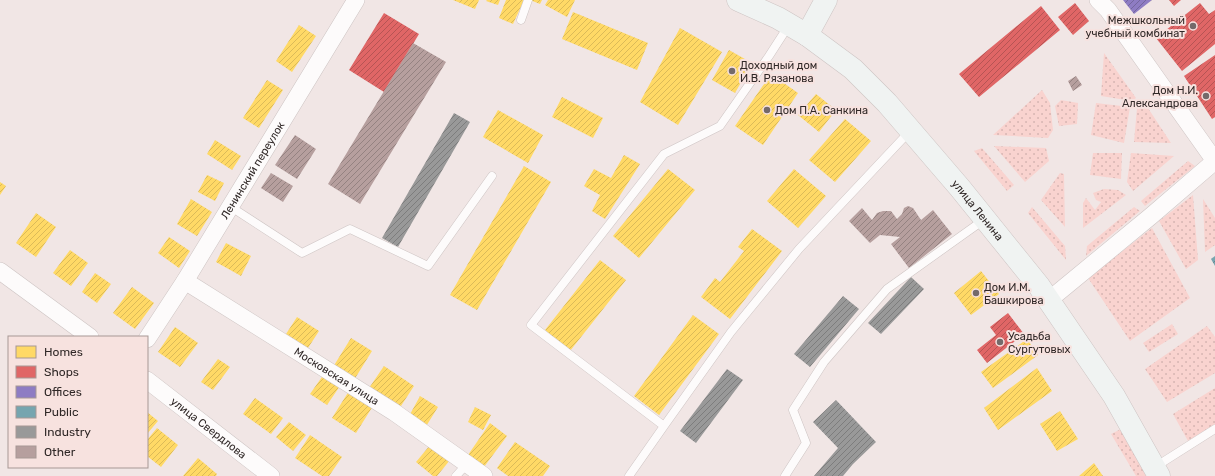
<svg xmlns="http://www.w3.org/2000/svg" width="1215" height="476" font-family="Rubik,sans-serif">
<defs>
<pattern id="green-dots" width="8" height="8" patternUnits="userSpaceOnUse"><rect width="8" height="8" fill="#f9d3cf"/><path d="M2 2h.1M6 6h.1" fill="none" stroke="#d6b5b2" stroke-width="1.8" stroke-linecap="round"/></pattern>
<pattern id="homes-hatch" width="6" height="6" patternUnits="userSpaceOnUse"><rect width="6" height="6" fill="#ffd966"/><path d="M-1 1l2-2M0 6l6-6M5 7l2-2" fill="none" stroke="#dbba58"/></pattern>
<pattern id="shops-hatch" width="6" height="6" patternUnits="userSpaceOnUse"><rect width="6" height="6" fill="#e06666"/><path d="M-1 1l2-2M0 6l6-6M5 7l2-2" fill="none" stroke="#b65454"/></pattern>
<pattern id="offices-hatch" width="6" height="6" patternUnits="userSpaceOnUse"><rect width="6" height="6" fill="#8e7cc3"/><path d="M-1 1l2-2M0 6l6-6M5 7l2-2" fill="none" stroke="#74669e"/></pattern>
<pattern id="public-hatch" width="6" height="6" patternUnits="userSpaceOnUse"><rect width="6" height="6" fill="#76a5af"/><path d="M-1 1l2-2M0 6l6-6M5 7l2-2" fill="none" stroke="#61868e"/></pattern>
<pattern id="industry-hatch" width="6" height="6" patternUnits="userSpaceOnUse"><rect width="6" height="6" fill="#999"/><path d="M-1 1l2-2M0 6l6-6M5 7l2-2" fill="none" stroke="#7d7d7d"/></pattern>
<pattern id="building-hatch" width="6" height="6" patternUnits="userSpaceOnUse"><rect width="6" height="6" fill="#b69f9e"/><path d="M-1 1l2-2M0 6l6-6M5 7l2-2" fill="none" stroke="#948281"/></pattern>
</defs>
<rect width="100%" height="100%" fill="#f1e6e5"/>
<path fill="url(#green-dots)" d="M1104 53 1136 98 1132 101 1101 96Z
M1042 90 1050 103 1053 130 1048 138 993 135Z
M1061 100 1078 103 1077 124 1059 126 1055 106Z
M1144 102 1171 143 1134 142 1137 108Z
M1096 103 1130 107 1124 143 1091 135Z
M994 146 1046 148 1049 161 1025 182Z
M982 148 1014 185 1007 191 974 151Z
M1093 153H1122L1121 179 1090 175Z
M1131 153 1174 156 1133 191 1127 182Z
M1188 161 1195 166 1145 206 1141 201Z
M1060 173 1064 174 1065 227 1041 200Z
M1104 189 1118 190 1126 195 1083 228V203L1086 198 1095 210 1101 202 1096 200 1093 193Z
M1193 195 1198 260 1186 269 1159 221Z
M1203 199 1215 218V245L1205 252Z
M1032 207 1065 246 1066 260 1028 213Z
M1134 207 1140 211 1086 256 1087 246Z
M1152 228 1190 298 1130 341 1088 278Z
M1172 324 1178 334 1149 352 1143 343Z
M1207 326 1215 337V373L1167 402 1145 369Z
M1215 388V424L1188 441 1173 414Z
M1125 427 1152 476H1136L1111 434Z"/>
<path fill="url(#homes-hatch)" d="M453 0H479L475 9Z
M487 0H500L498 5 486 1Z
M506 0H524L513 24 499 18Z
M530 0H542L540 4Z
M548 0H575L567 17 545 5Z
M573 12 648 43 637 70 562 39Z
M299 25 316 36 292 72 276 61Z
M680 28 722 52 678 125 640 102Z
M729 50 752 63 735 93 712 80Z
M771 74 798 93 763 145 735 126Z
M267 80 283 90 259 128 243 118Z
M816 94 836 110 819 132 798 115Z
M562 97 603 118 593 138 552 117Z
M498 110 543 135 528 163 483 137Z
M845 119 871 141 835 182 809 160Z
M215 140 241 156 232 170 207 154Z
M624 155 640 164 605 219 592 211 600 195 584 186 594 169 611 178Z
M524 166 551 182 477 310 450 295Z
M668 169 695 190 639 258 613 236Z
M794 169 826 196 798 228 767 201Z
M207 175 224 183 215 201 198 192Z
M0 182 6 186 0 195Z
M191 199 212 212 197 236 177 224Z
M36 213 56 227 36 257 16 243Z
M752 229 782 251 730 319 701 297 715 278 720 282 744 251 738 247Z
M169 237 190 251 179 268 158 253Z
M226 243 251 256 241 276 216 262Z
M70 250 88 263 71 286 53 273Z
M600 260 626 280 570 351 545 330Z
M981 271 999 294 971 315 954 293Z
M95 273 111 284 97 303 82 292Z
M132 287 154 303 135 329 113 313Z
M693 315 719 334 659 415 634 396Z
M297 317 319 331 308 348 286 334Z
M175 327 198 343 180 367 158 352Z
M351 338 372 351 354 380 333 367Z
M1027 339 1038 355 993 388 981 372Z
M218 359 230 367 213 390 201 382Z
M384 366 414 386 399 409 369 388Z
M1037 368 1052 391 998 430 984 408Z
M324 374 340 386 327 405 310 394Z
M349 391 373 406 356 433 332 418Z
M420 396 438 407 425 428 408 418Z
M255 398 283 418 271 434 243 414Z
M475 407 491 415 483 430 468 422Z
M1060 411 1078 439 1057 451 1040 424Z
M147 412 158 421 147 434Z
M289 422 306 435 293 451 276 437Z
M490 423 507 436 484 467 468 455Z
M157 428 178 445 161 467 147 456V440Z
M310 435 342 457 329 476H322L295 458Z
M515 442 550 466 543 476H508L497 468Z
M431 444 450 460 437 476H433L416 462Z
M198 458 217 474 216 476H183Z
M1094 463 1103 476H1079Z"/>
<path fill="url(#shops-hatch)" d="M1169 0H1181L1174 6Z
M1075 3 1089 21 1073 35 1058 17Z
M1200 3 1209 14 1215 10V44L1182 71 1156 38Z
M1041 6 1060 30 979 97 959 74Z
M384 13 419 34 384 92 349 70Z
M1215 55V117L1212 119 1184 76Z
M1008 313 1024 334 987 363 977 350 996 335 990 327Z"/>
<path fill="url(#offices-hatch)" d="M1123 0H1152L1134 14Z"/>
<path fill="url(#public-hatch)" d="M1215 256V266L1211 259Z"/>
<path fill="url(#industry-hatch)" d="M454 113 470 122 398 247 382 238Z
M911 277 924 289 881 334 868 323Z
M843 296 859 309 810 367 794 354Z
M727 369 743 380 696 443 680 431Z
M836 400 876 442 853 464 843 476H814L838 448 813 422Z"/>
<path fill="url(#building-hatch)" d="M413 43 446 62 360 204 328 184Z
M1076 76 1082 85 1073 91 1068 81Z
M295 135 316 149 297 179 275 165Z
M271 173 293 186 283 202 261 188Z
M908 206 913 208 921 220 933 210 952 234 909 268 891 244 900 237 880 235 870 243 849 221 862 208 872 220 877 213 883 211H891L897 219 902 214 904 208Z"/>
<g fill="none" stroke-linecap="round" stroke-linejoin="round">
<defs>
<path id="lane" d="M521 20 528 0
M789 25 769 56 720 126 664 154 531 325 664 426 731 332 799 249 910 131
M231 207 302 253 350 229 428 266 492 176
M1155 467 1215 429
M456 476 467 464 469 465
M629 476 664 426
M785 476 806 443 793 410 824 362 887 289 985 219"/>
<g id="street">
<path d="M0 271 90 337"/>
<path id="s1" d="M185 281 394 412 484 476"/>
<path d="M1049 300 1151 216 1215 161 1108 10 1098 0"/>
<path id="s2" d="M147 339 185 281 356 0"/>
<path id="s3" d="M147 380 271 476"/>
</g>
<g id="secondary">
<path id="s4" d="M738 0 778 18 807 35 853 69 887 103 960 188 1039 286 1114 396 1159 476"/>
<path d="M807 35 826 0"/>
</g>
</defs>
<use href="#lane" stroke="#cdc4c3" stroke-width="9"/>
<use href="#street" stroke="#cdc4c3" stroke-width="18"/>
<use href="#secondary" stroke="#cdc4c3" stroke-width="23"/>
<use href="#lane" stroke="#fdfbfb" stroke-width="8"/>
<use href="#street" stroke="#fdfbfb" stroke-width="17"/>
<use href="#secondary" stroke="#f0f3f2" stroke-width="22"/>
</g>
<g fill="#746a6a" stroke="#f7e2df" stroke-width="1.5">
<circle cx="1193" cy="26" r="4"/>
<circle cx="732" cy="71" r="4"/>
<circle cx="1206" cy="96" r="4"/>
<circle cx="767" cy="110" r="4"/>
<circle cx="976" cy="293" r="4"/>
<circle cx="1000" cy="342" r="4"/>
</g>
<g text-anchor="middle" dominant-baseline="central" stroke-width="4" stroke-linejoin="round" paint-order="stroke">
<g font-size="11" fill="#302827" stroke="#f7e2df" text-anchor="start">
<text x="1185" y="20" text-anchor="end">Межшкольный<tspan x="1185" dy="13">учебный комбинат</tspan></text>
<text x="740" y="65">Доходный дом<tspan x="740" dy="13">И.В. Рязанова</tspan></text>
<text x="1198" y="90" text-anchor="end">Дом Н.И.<tspan x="1198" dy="13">Александрова</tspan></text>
<text x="775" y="110">Дом П.А. Санкина</text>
<text x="984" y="287">Дом И.М.<tspan x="984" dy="13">Башкирова</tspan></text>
<text x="1008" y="336">Усадьба<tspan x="1008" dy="13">Сургутовых</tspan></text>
</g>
<g font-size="11" fill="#302827" stroke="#f7e2df">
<text stroke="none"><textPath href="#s2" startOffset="199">Ленинский переулок</textPath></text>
<text stroke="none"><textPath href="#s4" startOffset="323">улица Ленина</textPath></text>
<text stroke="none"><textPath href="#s1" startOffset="179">Московская улица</textPath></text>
<text stroke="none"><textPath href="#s3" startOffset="78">улица Свердлова</textPath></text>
</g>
</g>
<rect x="8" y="336" width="140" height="132" fill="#f7e2df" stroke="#a79895"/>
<rect x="16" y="346" width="20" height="12" fill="#ffd966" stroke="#a79895"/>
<text x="44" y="356" font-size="12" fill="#302827">Homes</text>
<rect x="16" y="366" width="20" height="12" fill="#e06666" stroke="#a79895"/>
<text x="44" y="376" font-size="12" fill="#302827">Shops</text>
<rect x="16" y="386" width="20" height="12" fill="#8e7cc3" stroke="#a79895"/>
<text x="44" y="396" font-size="12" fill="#302827">Offices</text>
<rect x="16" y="406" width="20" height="12" fill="#76a5af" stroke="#a79895"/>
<text x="44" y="416" font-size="12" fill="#302827">Public</text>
<rect x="16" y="426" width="20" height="12" fill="#999999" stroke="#a79895"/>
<text x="44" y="436" font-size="12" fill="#302827">Industry</text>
<rect x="16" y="446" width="20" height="12" fill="#b69f9e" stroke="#a79895"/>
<text x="44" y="456" font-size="12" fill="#302827">Other</text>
</svg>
